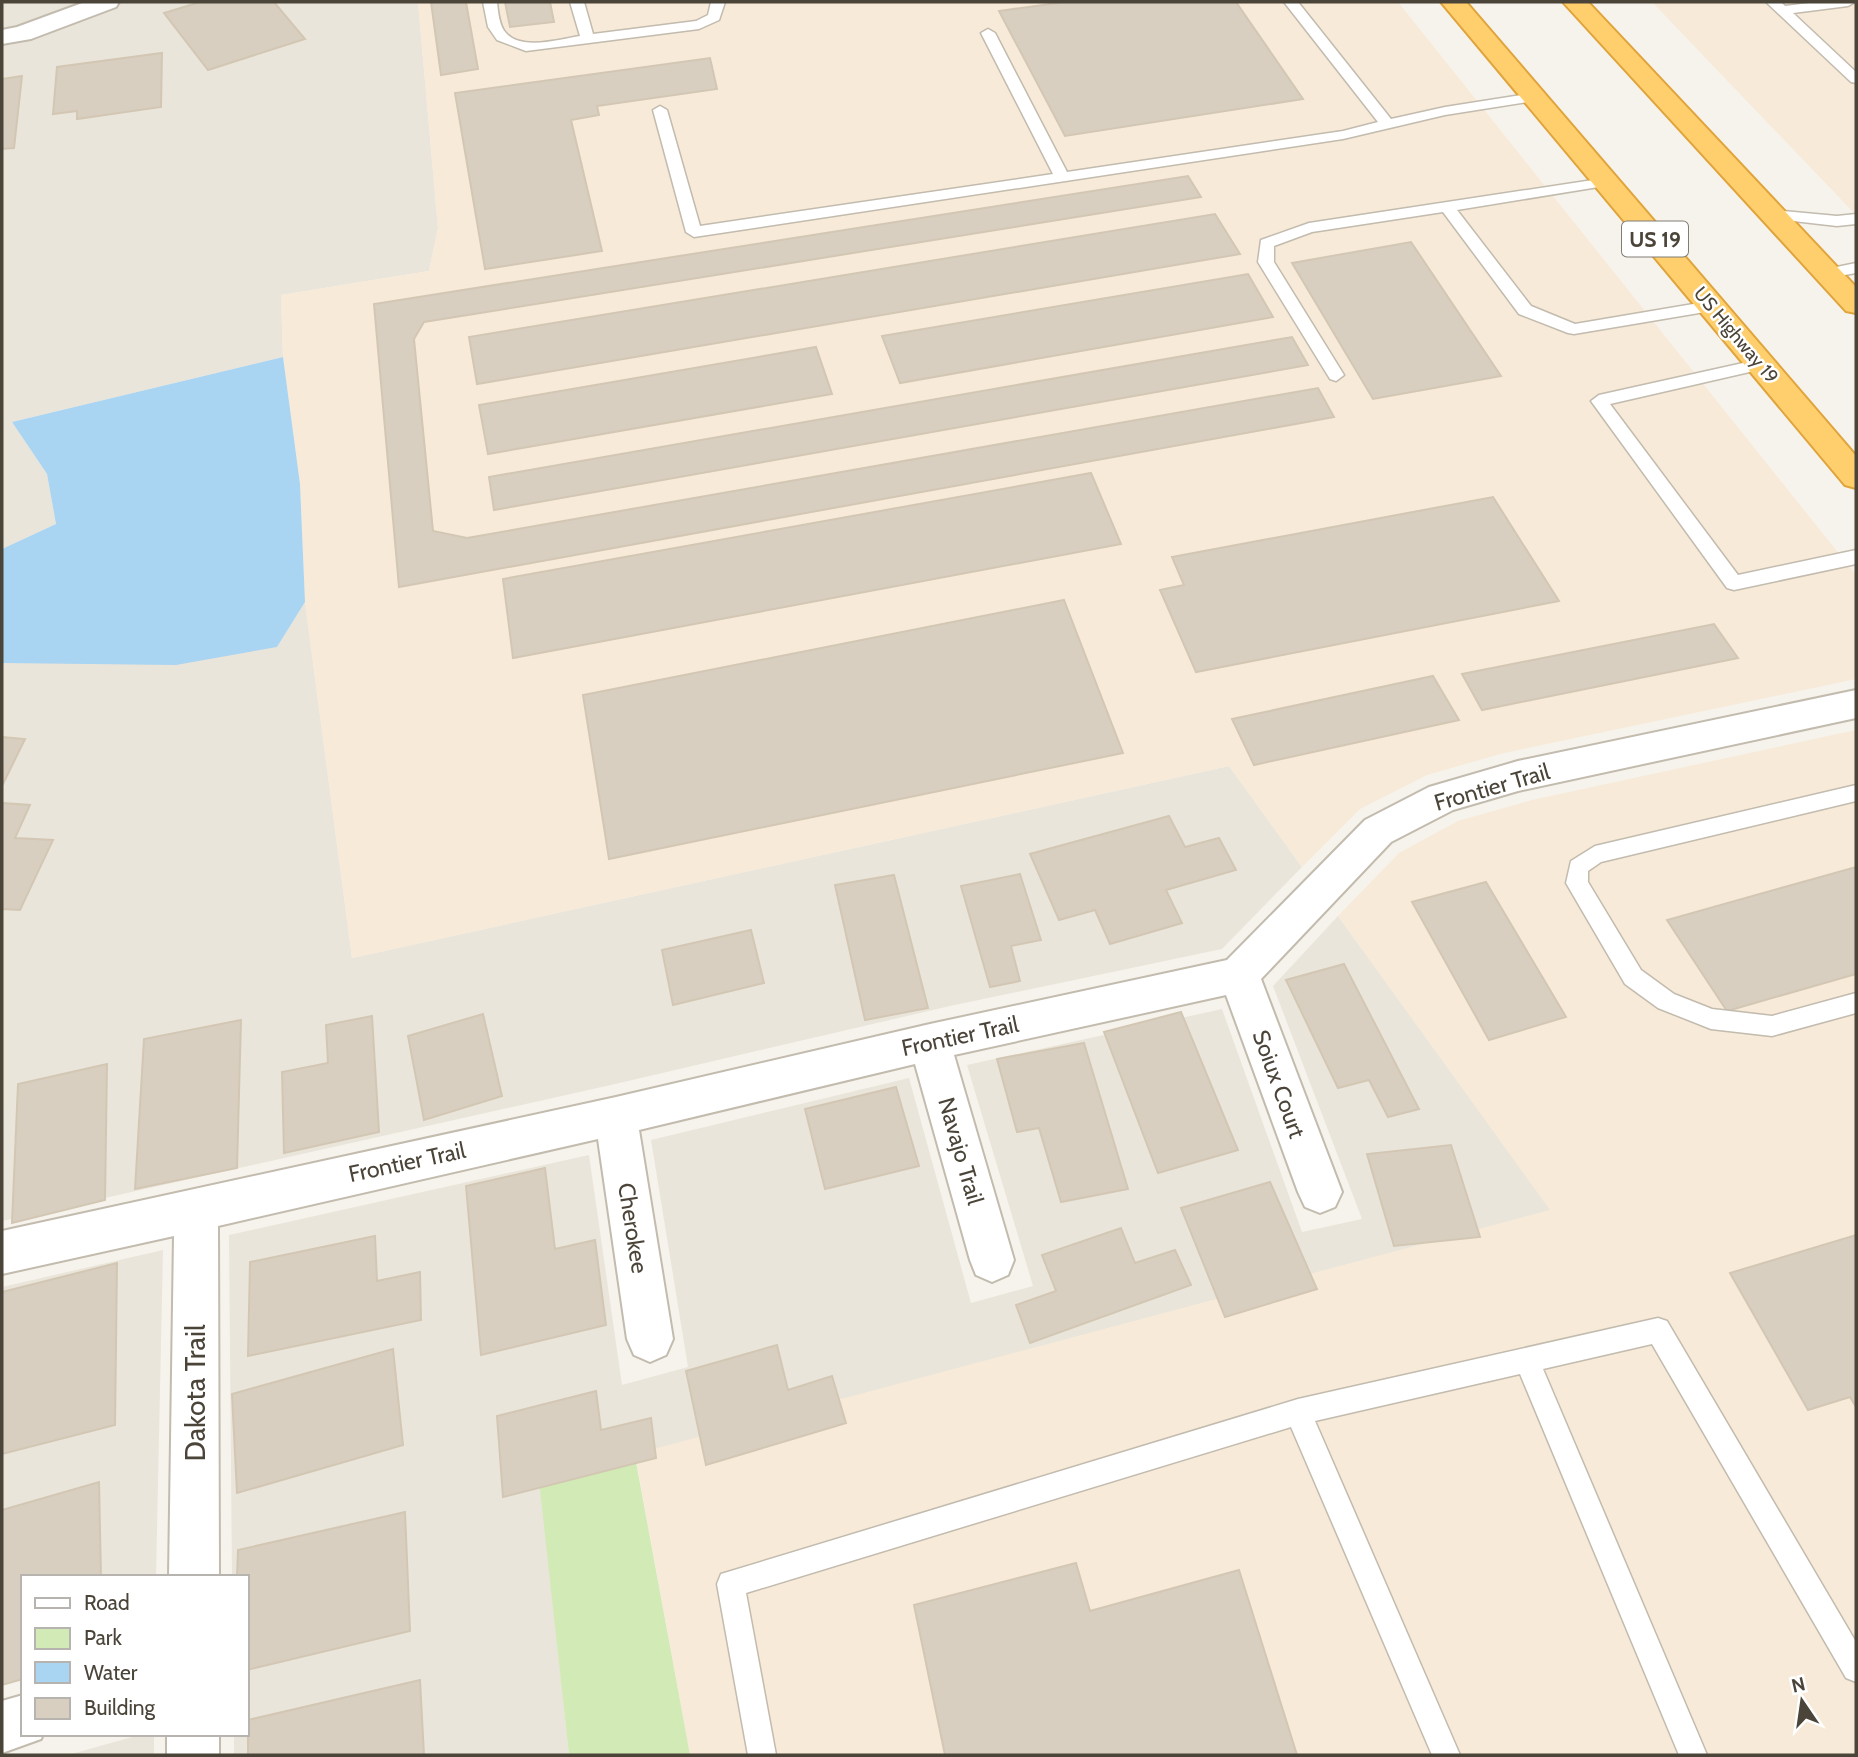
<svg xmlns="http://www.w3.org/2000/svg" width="1858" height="1757" font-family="Cabin,sans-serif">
<rect width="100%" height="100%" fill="#f6f3ec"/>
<path fill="#eae5da" d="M2 2H418L438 228 429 271 281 295 283 357 12 422 47 474 56 524 2 549Z
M305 602 352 958 1229 766 1302 867 1222 949 950 1006 611 1085 2 1221V663L277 647Z
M1338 916 1551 1210 540 1480 569 1755H234V1734H247V1577H232L229 1235 589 1155 622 1385 688 1367 651 1140 909 1078 971 1303 1033 1286 967 1065 1222 1009 1302 1232 1362 1219 1273 986Z
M163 1250 156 1577H23V1676L2 1682V1287Z
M143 1734H154V1755H68Z"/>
<path fill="#f7ead8" d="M418 2H1398L1856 575V679L1504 753 1427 775 1360 809 1302 867 1229 766 352 958 305 602 300 484 283 357 281 295 429 271 438 228Z
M1652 2H1856V215Z
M1856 730V1755H690L635 1454 1550 1210 1338 916 1399 853 1458 821 1532 800Z"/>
<path fill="#d2eab5" d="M636 1462 690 1755H569L539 1480Z"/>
<path fill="#a9d4f2" d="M283 357 300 484 305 602 277 647 176 665 2 663V549L56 524 47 474 12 422Z"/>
<path fill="#d8cfc1" stroke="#d3c7b4" stroke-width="2" d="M200 2H274L305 39 208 70 164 13Z
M431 2H466L478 69 441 75Z
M505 2H550L554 22 510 27Z
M1064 2H1236L1303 99 1065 136 999 11Z
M162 53 161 107 77 119V111L53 114 57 67Z
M710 58 717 89 597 106 599 115 571 120 602 251 485 269 455 93Z
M22 76 14 148 2 149V79Z
M1188 176 1201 197 424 322 414 339 433 531 467 538 1318 388 1334 417 399 587 374 304Z
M1215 214 1240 254 477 384 469 337Z
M1411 242 1501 376 1373 399 1292 263Z
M1248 274 1273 317 900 383 882 336Z
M1292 337 1308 365 494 510 489 477Z
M816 347 832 394 488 454 479 405Z
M1091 473 1121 544 513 658 503 579Z
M1493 497 1559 601 1196 672 1160 590 1184 585 1172 557Z
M1064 600 1123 753 609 859 583 695Z
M1714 624 1738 658 1482 710 1462 674Z
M1433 676 1459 720 1254 765 1232 719Z
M2 737 25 739 2 786Z
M2 803 30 805 15 838 53 840 20 910 2 909Z
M1169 816 1185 847 1219 838 1236 870 1166 890 1182 923 1110 944 1095 910 1059 920 1030 854Z
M1856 867V974L1727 1011 1667 920Z
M1020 874 1041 940 1011 946 1020 981 990 987 961 886Z
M894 875 928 1008 865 1020 835 885Z
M1486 882 1566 1017 1489 1040 1412 902Z
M751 930 764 983 673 1005 662 950Z
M1344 964 1419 1109 1388 1117 1369 1080 1338 1088 1286 980Z
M1181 1012 1238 1150 1158 1173 1104 1032Z
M483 1014 502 1096 424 1120 408 1036Z
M372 1016 379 1132 284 1153 282 1072 328 1063 326 1025Z
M241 1020 237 1168 135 1189 144 1039Z
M1084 1043 1128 1189 1061 1202 1039 1128 1017 1132 997 1059Z
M107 1064 105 1200 12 1223 18 1084Z
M896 1087 919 1166 825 1189 805 1109Z
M1451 1145 1480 1237 1394 1246 1367 1154Z
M545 1168 555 1249 595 1240 606 1325 481 1355 466 1186Z
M1270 1182 1317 1289 1225 1317 1181 1208Z
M1121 1228 1135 1263 1175 1250 1191 1285 1030 1343 1016 1305 1056 1291 1042 1255Z
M1856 1235V1407L1850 1397 1808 1410 1730 1273Z
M375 1236 377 1281 420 1272 421 1320 248 1356 250 1262Z
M117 1263 115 1425 2 1454V1292Z
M777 1345 788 1390 832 1376 846 1423 706 1465 686 1371Z
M393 1349 403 1445 237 1493 232 1394Z
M596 1391 601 1430 651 1418 656 1458 503 1497 497 1416Z
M99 1482 101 1577H23V1679L2 1685V1510Z
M405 1512 410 1631 247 1670V1577H237L238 1550Z
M1076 1563 1090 1611 1239 1570 1297 1755H945L914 1605Z
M420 1680 424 1755H248V1720Z"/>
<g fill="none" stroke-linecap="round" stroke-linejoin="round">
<defs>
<path id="lane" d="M483 2H497C498 11 499 26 506 33 522 51 560 39 580 36L570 2H584L593 34 696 21 708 15 711 2H725L719 20 699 29 526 51 497 40 488 27Z
M1284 2H1298L1391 119 1445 107 1534 93 1541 97 1534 101 1445 115 1343 139 694 237 686 232 653 110 660 106 667 110 700 226 1053 174 981 33 988 29 995 33 1067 172 1343 131 1378 122Z
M1766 2H1781L1785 6 1817 2H1855L1848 6 1793 13 1856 72V83L1851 82Z
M1606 178 1611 179 1613 182 1611 185 1457 210 1531 306 1575 324 1711 301 1719 306 1717 310 1574 334 1568 333 1519 314 1443 212 1312 232 1274 246V262L1344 375 1336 381 1330 379 1258 262 1261 240 1309 223Z
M1773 210 1837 216 1856 214V224L1837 226 1768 218 1765 215 1768 212Z
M1856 263V273L1828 278 1820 273 1822 270Z
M1761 359 1767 360 1769 364 1767 368 1610 404 1738 575 1856 550V564L1734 590 1727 588 1591 401 1599 395Z
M1856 785V801L1601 862 1588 871V882L1641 970 1674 994 1712 1009 1772 1016 1856 993V1013L1772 1036 1711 1029 1658 1008 1625 984 1566 883 1571 861 1595 846Z
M1658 1318 1667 1321 1856 1642V1682L1846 1678 1652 1344 1543 1369 1707 1755H1679L1520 1374 1315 1421 1460 1755H1432L1291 1427 746 1593 776 1755H748L717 1584 721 1574 1298 1399Z"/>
<path id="street" d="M85 2H119L116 7 31 39 2 44V30L17 27Z
M1856 690V718L1518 791 1453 810 1391 842 1261 979 1342 1192 1335 1207 1320 1213 1305 1207 1298 1192 1226 995 954 1055 1014 1260 1008 1275 992 1282 976 1275 970 1260 915 1064 639 1130 673 1339 666 1355 650 1362 634 1355 627 1339 598 1139 218 1226 219 1577H169L174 1236 2 1274V1231L616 1097 930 1024 1227 960 1365 820 1429 787 1518 761Z
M23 1695V1734H43L41 1739 2 1753V1701Z
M167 1734H219V1755H167Z"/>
<path id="highway" d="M1441 2H1466L1856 456V488L1845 485Z
M1563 2H1588L1856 287V313L1846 311Z"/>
</defs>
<use href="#lane" stroke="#c2bbae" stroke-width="3"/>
<use href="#street" stroke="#c2bbae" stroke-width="4"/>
<use href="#highway" stroke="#e0a43c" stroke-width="4"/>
<use href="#lane" fill="#fff" fill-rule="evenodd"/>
<use href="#street" fill="#fff" fill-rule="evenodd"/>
<use href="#highway" fill="#ffcf6e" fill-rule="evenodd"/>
</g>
<g text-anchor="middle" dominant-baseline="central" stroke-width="5" stroke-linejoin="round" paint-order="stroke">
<g font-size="19" fill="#4b4439" stroke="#fff">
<text transform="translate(1736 335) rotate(50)">US Highway 19</text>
</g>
<rect fill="#fff" stroke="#817c74" stroke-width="2" x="1622" y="221.5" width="66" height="35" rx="5"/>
<g font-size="21" font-weight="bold" fill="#4b4439">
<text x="1655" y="239">US 19</text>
</g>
<g font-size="23" fill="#4b4439" stroke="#fff">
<text transform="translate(1492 787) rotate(-16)">Frontier Trail</text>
<text transform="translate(960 1036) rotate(-12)">Frontier Trail</text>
<text transform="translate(1279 1084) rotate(70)">Soiux Court</text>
<text transform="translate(961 1151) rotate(74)">Navajo Trail</text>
<text transform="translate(407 1162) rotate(-12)">Frontier Trail</text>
<text transform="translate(633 1228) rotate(81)">Cherokee</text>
</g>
<g font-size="28" fill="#4b4439" stroke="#fff">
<text transform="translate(195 1393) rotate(-90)">Dakota Trail</text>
</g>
</g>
<rect width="1858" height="1757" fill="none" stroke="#4b4439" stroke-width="7"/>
<rect x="21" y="1575" width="228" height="161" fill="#ffffff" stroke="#b7b4b0" stroke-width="2"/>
<rect x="35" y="1598" width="35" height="10" fill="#ffffff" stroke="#b7b4b0" stroke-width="2"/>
<text x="84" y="1610" font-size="21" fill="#4b4439">Road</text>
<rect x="35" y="1628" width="35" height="21" fill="#d2eab5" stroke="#b7b4b0" stroke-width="2"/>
<text x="84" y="1645" font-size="21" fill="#4b4439">Park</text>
<rect x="35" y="1662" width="35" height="21" fill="#a9d4f2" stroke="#b7b4b0" stroke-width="2"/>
<text x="84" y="1680" font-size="21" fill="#4b4439">Water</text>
<rect x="35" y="1698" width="35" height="21" fill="#d8cfc1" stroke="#b7b4b0" stroke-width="2"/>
<text x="84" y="1715" font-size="21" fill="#4b4439">Building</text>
<g transform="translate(1802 1701) rotate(347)" stroke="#ffffff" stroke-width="5" paint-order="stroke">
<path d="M0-5L12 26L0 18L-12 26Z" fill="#4b4439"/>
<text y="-10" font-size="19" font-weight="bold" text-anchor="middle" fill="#4b4439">N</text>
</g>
</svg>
